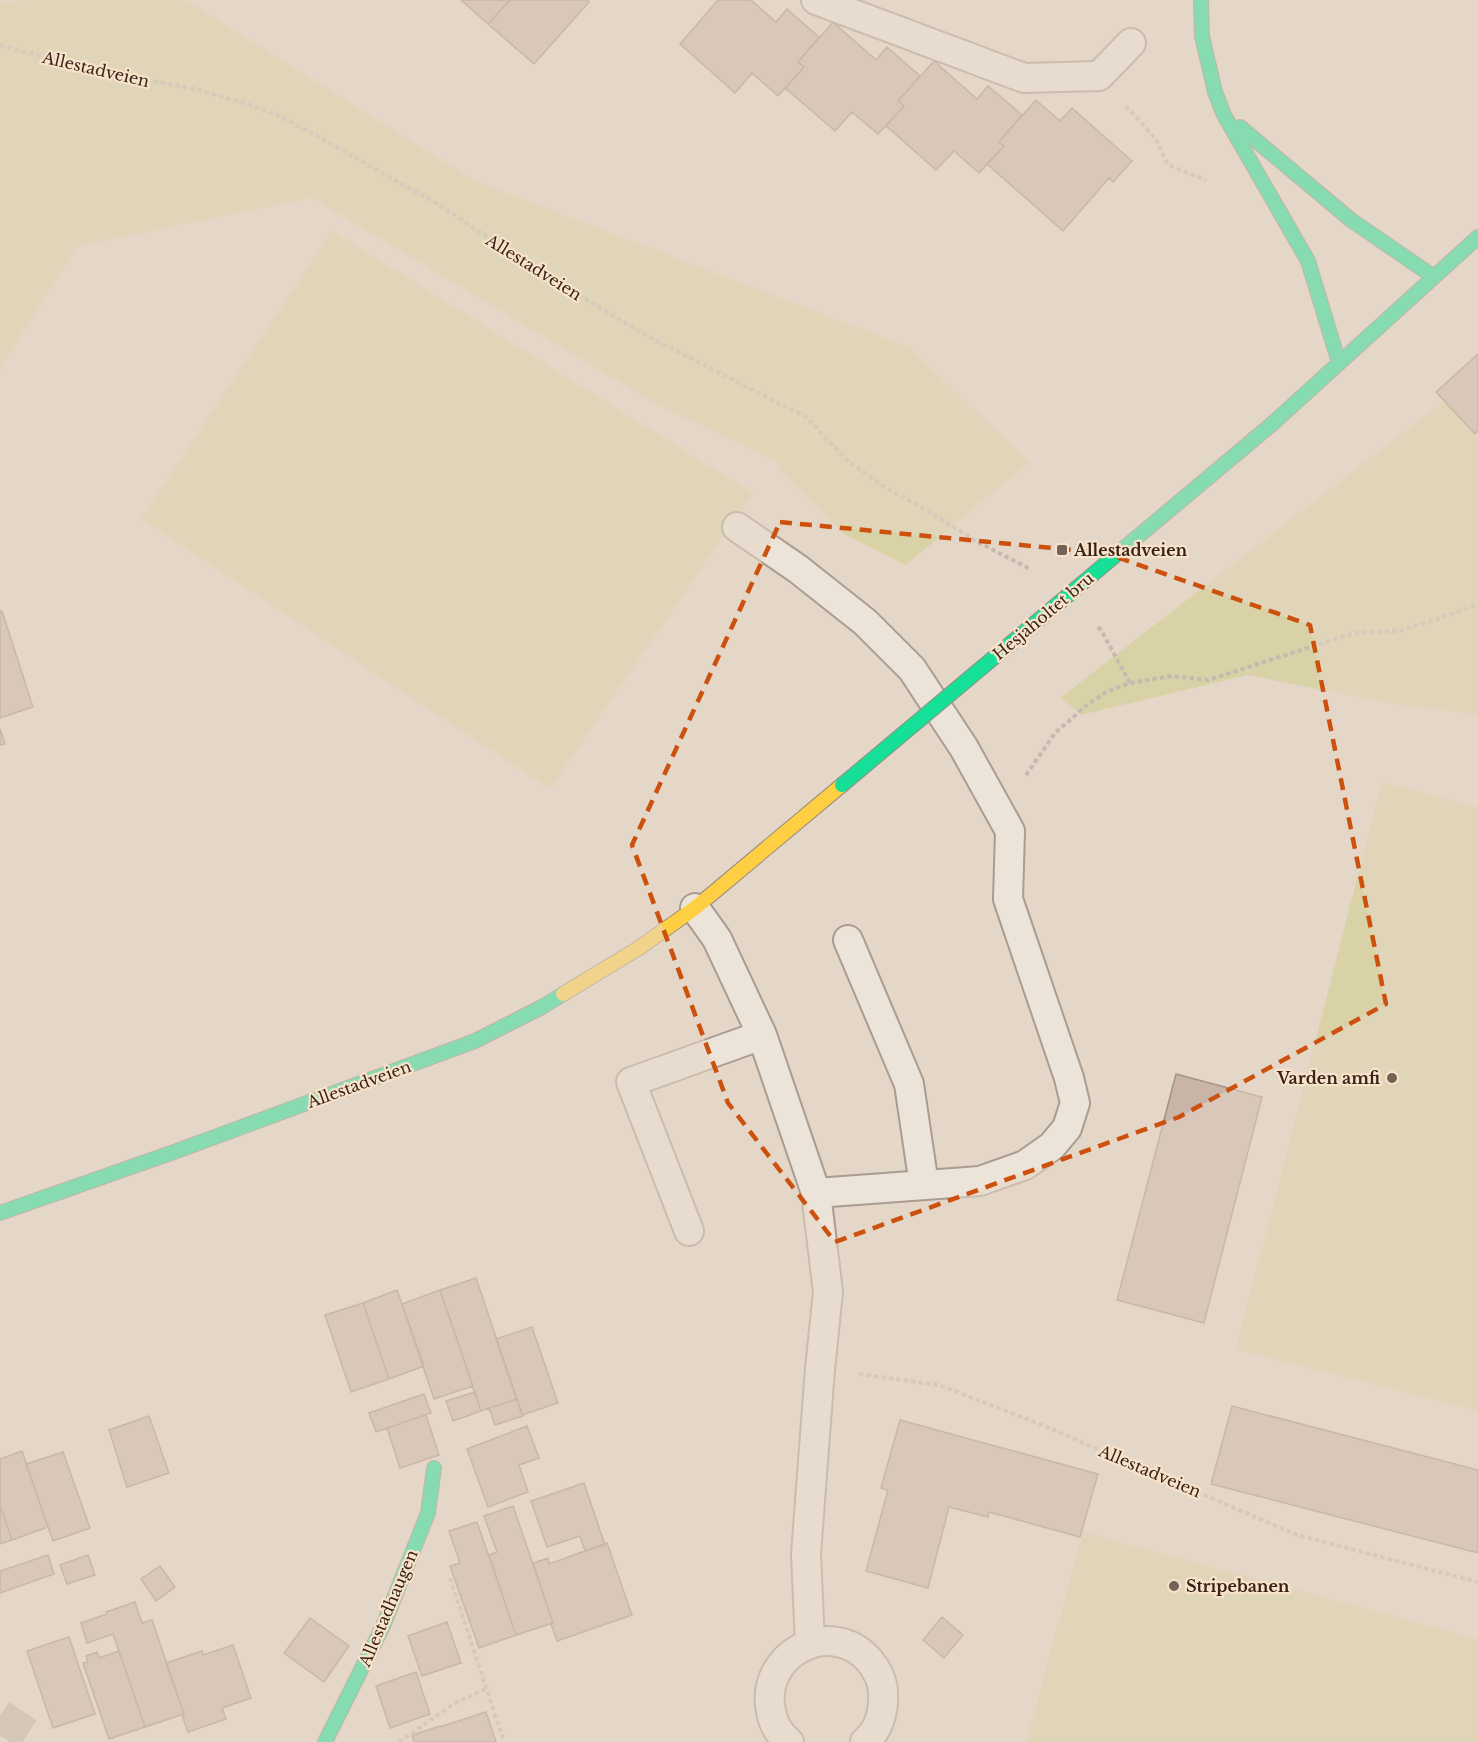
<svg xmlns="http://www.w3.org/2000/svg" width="1478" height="1742" font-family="'Libre Baskerville',serif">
<rect width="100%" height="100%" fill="#e5d7c7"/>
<path fill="#d9d2a7" d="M20 0H186L475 181 909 347 1029 462 906 565 844 534 779 469 778 462 660 406 312 198 77 246 0 369V4Z
M332 231 753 493 550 789 141 519Z
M1478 361V715L1388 703 1248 675 1081 715 1060 698 1444 401Z
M1382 782 1478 807V1411L1236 1349Z
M1083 1532 1478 1639V1742H1026Z"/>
<path fill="#c9b4a8" stroke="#a59287" stroke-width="1.5" d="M461 0H510L488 24Z
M510 0H587L589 2 534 64 488 24Z
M718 0H751L776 22 787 9 819 37 798 62 804 67 778 96 752 73 735 93 680 44Z
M833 22 876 60 887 47 920 76 898 101 904 106 878 134 852 112 835 131 785 88 804 67 798 62Z
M934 61 977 99 988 86 1022 115 999 142 1004 146 979 173 954 151 936 170 886 126 904 106 898 101Z
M1036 100 1060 121 1072 108 1132 161 1113 182 1109 178 1063 231 987 164 1004 146 999 142Z
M1478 354V431L1475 434 1436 392Z
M0 611H2L33 707 0 718Z
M0 729 5 744 0 745Z
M1176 1074 1262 1097 1204 1323 1117 1300Z
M476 1278 517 1399 481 1411 440 1290Z
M397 1290 424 1366 389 1379 363 1303Z
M440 1290 473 1386 434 1399 402 1304Z
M363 1303 389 1379 351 1392 325 1315Z
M532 1327 558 1403 522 1415 496 1339Z
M475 1392 481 1411 453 1421 446 1401Z
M424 1394 431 1413 376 1432 369 1413Z
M517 1399 523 1416 495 1425 489 1408Z
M1232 1406 1478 1470V1553L1211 1484Z
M426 1415 439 1455 400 1468 387 1428Z
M149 1416 169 1473 127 1487 109 1430Z
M900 1420 1098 1474 1080 1537 989 1512 988 1517 949 1507 928 1588 866 1571 888 1490 881 1488Z
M527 1426 539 1458 519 1465 528 1492 488 1507 467 1449Z
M22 1451 48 1527 12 1540 0 1505V1459Z
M63 1452 90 1528 53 1541 26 1464Z
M584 1483 605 1545 585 1551 580 1536 547 1547 531 1501Z
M0 1505 12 1540 0 1544Z
M513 1506 553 1623 516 1635 489 1555 497 1552 484 1516Z
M477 1522 516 1635 479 1648 450 1566 460 1563 449 1531Z
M607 1543 632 1615 557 1641 551 1624 553 1623 533 1563 548 1558 549 1564Z
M48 1555 54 1574 0 1593V1571Z
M88 1555 95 1575 67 1584 60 1565Z
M160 1566 175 1587 156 1601 141 1579Z
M135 1602 142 1623 152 1620 184 1714 145 1727 113 1634 87 1643 81 1623 107 1614 106 1612Z
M942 1617 963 1635 944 1658 923 1640Z
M310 1618 349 1646 324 1682 284 1653Z
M447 1622 461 1663 422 1676 408 1636Z
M69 1637 95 1714 53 1728 27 1651Z
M233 1645 251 1698 222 1708 226 1719 188 1732 182 1715 184 1714 166 1663 202 1651 203 1655Z
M119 1651 145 1727 109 1739 83 1663 88 1662 86 1656 97 1652 99 1658Z
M416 1672 430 1714 390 1728 376 1686Z
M486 1712 496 1742H414L412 1735 440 1726V1727Z"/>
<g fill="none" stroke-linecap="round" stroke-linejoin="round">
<path stroke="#c2b3a4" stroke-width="33" stroke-dasharray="33 16" stroke-linecap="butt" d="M0 1716 40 1742"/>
<defs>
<path id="lane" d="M816 0 1024 78 1099 76 1131 43
M737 527 798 569 865 622 912 669 964 748 1010 831 1008 899 1069 1078 1075 1103 1067 1128 1052 1146 1025 1165 980 1181 816 1193 828 1292 820 1369 806 1554 810 1644
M695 908 717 939 762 1035 816 1193
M848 940 909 1084 924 1185
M689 1231 631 1082 762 1035
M789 1742C779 1734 773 1724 771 1711 759 1655 830 1616 869 1660 877 1670 883 1680 883 1693 884 1711 879 1730 865 1742"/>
<path id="fast" d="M1201 0 1202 36 1215 92 1224 115 1308 261 1339 363
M1240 127 1351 220 1434 277
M1272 424 1478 237
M0 1213 174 1152 475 1041 542 1007 563 994
M325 1742 383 1626 428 1513 434 1468"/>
<path id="slow" d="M563 994 639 948 695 908 842 785"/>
</defs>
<use href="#lane" stroke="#a99c91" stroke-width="32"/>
<use href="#fast" stroke="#998c81" stroke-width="16"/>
<use href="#slow" stroke="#998c81" stroke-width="16"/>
<path stroke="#c4bab0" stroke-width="4" stroke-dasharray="4.5 3" stroke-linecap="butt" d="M0 45 16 50 124 76 196 89 253 106 279 116 306 130 441 206 520 259 645 335 806 417 847 460 886 488 931 513 978 542 1030 569
M1126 106 1155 138 1168 165 1206 180
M1098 627 1101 630 1130 683
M1026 775 1055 733 1087 705 1106 692 1130 683 1172 676 1208 680 1354 633 1398 631 1438 619 1478 604
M859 1374 939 1385 1042 1425 1297 1535 1478 1582
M450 1578 504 1742
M399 1742 455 1703 487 1688"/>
<use href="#lane" stroke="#ece3d9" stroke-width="28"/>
<use href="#fast" stroke="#16e098" stroke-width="14"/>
<use href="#slow" stroke="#ffcf43" stroke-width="14"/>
<defs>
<path id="fast-bridge" d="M842 785 1272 424"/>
</defs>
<use href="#fast-bridge" stroke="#998c81" stroke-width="16" stroke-linecap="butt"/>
<use href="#fast-bridge" stroke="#16e098" stroke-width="14"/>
</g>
<path d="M0 0H1478V1742H0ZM780 522 1105 553 1310 625 1386 1004 1179 1117 835 1242 728 1103 632 845Z" fill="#e5d7c7" fill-opacity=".55" fill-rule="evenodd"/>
<path fill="none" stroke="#cd510e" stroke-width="4.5" stroke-dasharray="12 8" stroke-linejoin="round" d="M780 522 1105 553 1310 625 1386 1004 1179 1117 835 1242 728 1103 632 845Z"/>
<g fill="#746256" stroke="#f8e3ca" stroke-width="2">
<rect x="1056" y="544" width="12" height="12" rx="3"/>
<circle cx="1392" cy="1078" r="6"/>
<circle cx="1174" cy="1586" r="6"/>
</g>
<g text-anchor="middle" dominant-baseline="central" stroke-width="4.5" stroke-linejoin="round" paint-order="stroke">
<g font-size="16" fill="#372319" stroke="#f8e3ca">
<text transform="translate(96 69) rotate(13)">Allestadveien</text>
<text transform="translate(534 267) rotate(32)">Allestadveien</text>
<text transform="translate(1043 616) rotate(-40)">Hesjaholtet bru</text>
<text transform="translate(359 1084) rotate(-20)">Allestadveien</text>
<text transform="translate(1150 1471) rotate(23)">Allestadveien</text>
<text transform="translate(388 1608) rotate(-67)">Allestadhaugen</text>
</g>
<g font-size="16" font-weight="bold" fill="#372319" stroke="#f8e3ca" text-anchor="start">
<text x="1074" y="550">Allestadveien</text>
<text x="1380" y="1078" text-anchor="end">Varden amfi</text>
<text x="1186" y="1586">Stripebanen</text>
</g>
</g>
</svg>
